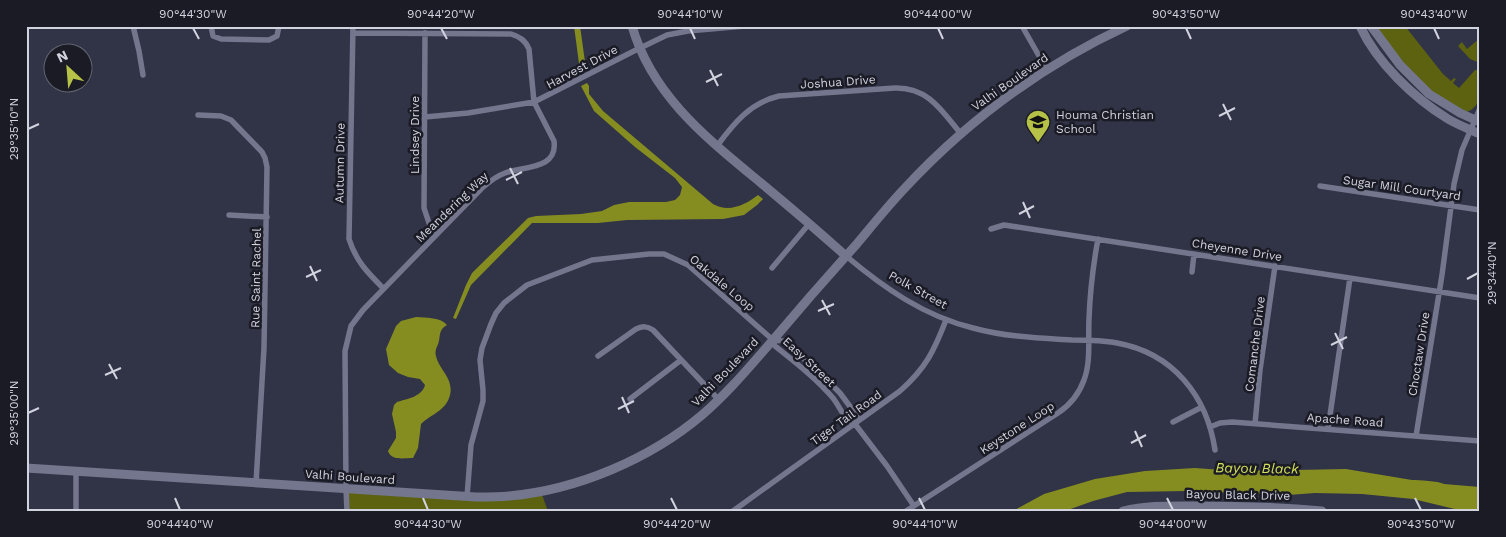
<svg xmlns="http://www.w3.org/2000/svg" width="1506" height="537" font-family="'Work Sans',sans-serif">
<rect width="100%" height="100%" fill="#313346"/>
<path fill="#5c6210" d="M1375 26H1405L1443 74 1451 81 1454 78 1456 79 1453 83 1459 88 1475 70H1480C1480 85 1484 107 1466 112L1436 95 1413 76Z
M1480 38V63L1470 59 1458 46 1462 42 1467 49Z
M346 490 455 496 541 492 548 511H348Z"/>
<path fill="#858d21" d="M574 26H580L586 69 580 71Z
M587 83 589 86V94L603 111 713 204C729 213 745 205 758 195L763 199 757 205 744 215 723 219 627 220 598 223H532L471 285 456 319 453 318 466 285 472 273 528 218 536 216 581 214 602 211 614 205 629 202H666L675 200 680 195 682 187 675 178 635 147 594 111 581 86Z
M416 317C426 318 441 317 447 325 440 329 440 333 439 341 438 346 434 350 436 356 439 370 454 378 450 395 446 411 431 414 421 424L418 448 413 458C404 458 391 461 388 451L396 438V432L392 414 394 405 397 402C406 399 422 397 425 385L420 379 408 377 398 373 389 365 386 349 396 326 401 321Z
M1195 468 1236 471 1346 469 1412 480C1419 480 1438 481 1444 484L1480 487V511H1463L1413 499 1362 494 1315 493 1288 495 1186 491 1127 492 1093 501 1065 511H1013L1044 494 1095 479 1145 471Z"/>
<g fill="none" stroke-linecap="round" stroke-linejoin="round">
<path stroke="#74768d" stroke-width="5.5" d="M133 26 139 51 143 75
M211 26 213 36 221 39 269 40 277 36 279 26
M353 26 349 239C356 261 367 272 383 288
M1022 26 1047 70
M425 33 424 208 429 223 438 233
M198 115 221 116 231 120 262 152 265 158 267 167 264 348 256 483
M425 117 468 113 534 102 634 51 667 35 688 31 745 26
M717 146C734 123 750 103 779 96L895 88C928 87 942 111 961 134
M1320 186 1480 210
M229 215 267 217
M991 229 1004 225 1480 298
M846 256C884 288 924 316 973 328 1006 337 1038 338 1072 340 1087 340 1102 340 1117 343 1173 353 1207 396 1215 450
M772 268 809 224
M1192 272 1194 254
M773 340 783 341 819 372 840 393 857 416 855 424
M598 356 636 329C643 326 647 326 653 330L719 400
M630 399 681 360
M1173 422 1202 407
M1255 424 1260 370 1275 266
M1210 427 1220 423 1232 422 1480 441
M1328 429 1350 278
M1416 436 1442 275 1454 184 1462 150 1480 108
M76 471V511
M467 497 471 445 483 401V390L480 360 482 348 491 324 496 313 504 303 527 285 592 260 649 254H664L688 265 773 340 775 346C795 362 816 378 833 398 841 408 842 418 855 424L887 466 914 506
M347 511 346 489 345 351 351 326 363 310 482 188C489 182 496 176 505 173 523 166 558 170 554 141L534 102 529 49C525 40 520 37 511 34L353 33
M733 511 900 391C926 368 934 351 946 320
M906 511 1058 413C1070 405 1079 394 1084 380 1091 362 1088 339 1089 319 1090 292 1093 266 1098 239"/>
<path stroke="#74768d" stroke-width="9" d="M632 26C652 96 708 139 761 183 790 207 818 231 846 256
M1360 26C1377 63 1414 98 1448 119 1458 125 1469 129 1480 134
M1371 26 1400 65 1429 94 1460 113 1480 122
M26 468 476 497C487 497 498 497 509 496 577 490 650 459 702 415 728 393 750 366 773 340 800 308 827 277 855 246 871 227 887 207 904 189 968 120 1041 66 1127 26
M1123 511C1147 505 1172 506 1196 506 1238 506 1280 507 1322 511"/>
</g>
<path fill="none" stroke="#d1d3df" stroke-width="2" d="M193 28 199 39M441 28 447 39M690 28 695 39M938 28 943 39M1186 28 1191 39M1434 28 1439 39M710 70 718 86M706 82 722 74M1223 104 1231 120M1219 116 1235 108M28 129 39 124M510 168 518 184M506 180 522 172M1023 202 1030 218M1019 214 1034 206M310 266 317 281M306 277 321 270M1467 279 1478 273M822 300 830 315M818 311 834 304M1335 333 1343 349M1331 345 1347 337M109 364 117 379M105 375 121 368M622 397 629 413M618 409 634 401M28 413 39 408M1135 431 1142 447M1131 443 1146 435M175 498 180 510M423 498 428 510M671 498 677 510M919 498 925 510M1167 498 1173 510M1415 498 1421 510"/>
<defs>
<symbol id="school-pin" viewBox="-11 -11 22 30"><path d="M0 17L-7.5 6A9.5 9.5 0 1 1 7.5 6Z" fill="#b6c148" stroke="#1a1b24"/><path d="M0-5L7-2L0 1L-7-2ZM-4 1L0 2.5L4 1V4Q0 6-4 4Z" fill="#111"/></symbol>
</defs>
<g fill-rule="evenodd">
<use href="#school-pin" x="1024" y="108" width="28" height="38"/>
</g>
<g text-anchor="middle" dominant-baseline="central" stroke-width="5" stroke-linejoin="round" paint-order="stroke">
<g font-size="12" fill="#d1d3df" stroke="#1a1b24">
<text transform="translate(582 67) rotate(-28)">Harvest Drive</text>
<text transform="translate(838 82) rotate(-4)">Joshua Drive</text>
<text transform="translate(1010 82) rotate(-35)">Valhi Boulevard</text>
<text transform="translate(415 135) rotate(-90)">Lindsey Drive</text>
<text transform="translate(340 163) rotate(-89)">Autumn Drive</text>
<text transform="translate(1402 188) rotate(8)">Sugar Mill Courtyard</text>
<text transform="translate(452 207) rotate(-44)">Meandering Way</text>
<text transform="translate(1237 250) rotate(9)">Cheyenne Drive</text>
<text transform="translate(256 278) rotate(-89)">Rue Saint Rachel</text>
<text transform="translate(722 283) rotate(40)">Oakdale Loop</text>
<text transform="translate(918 290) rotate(29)">Polk Street</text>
<text transform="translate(1255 344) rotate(-83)">Comanche Drive</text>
<text transform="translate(1419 354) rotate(-81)">Choctaw Drive</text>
<text transform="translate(809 362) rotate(43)">Easy Street</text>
<text transform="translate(725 372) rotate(-46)">Valhi Boulevard</text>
<text transform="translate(846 418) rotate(-36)">Tiger Tail Road</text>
<text transform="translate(1345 420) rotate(4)">Apache Road</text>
<text transform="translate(1017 428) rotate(-33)">Keystone Loop</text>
<text transform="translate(350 477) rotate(4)">Valhi Boulevard</text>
<text transform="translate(1238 495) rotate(1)">Bayou Black Drive</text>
</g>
<g font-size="12" fill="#d1d3df" stroke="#1a1b24" text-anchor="start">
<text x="1056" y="115">Houma Christian<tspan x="1056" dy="14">School</tspan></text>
</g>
<g font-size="14" font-style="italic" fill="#d3e05a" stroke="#1a1b24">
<text transform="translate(1257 468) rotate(1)">Bayou Black</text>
</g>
</g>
<rect width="1506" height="537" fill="none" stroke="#1a1b24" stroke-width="55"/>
<g transform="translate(68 68) rotate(334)"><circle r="24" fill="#1a1b24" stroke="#63656f"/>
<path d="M0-4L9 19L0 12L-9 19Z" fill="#b6c148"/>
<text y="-8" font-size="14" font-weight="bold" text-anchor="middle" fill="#d1d3df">N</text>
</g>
<rect x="28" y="28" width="1450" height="482" fill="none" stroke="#d1d3df" stroke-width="2"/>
<g font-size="12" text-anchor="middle" fill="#d1d3df">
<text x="193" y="18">90°44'30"W</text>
<text x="441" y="18">90°44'20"W</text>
<text x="690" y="18">90°44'10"W</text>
<text x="938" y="18">90°44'00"W</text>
<text x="1186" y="18">90°43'50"W</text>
<text x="1434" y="18">90°43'40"W</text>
<text transform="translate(14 129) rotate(-90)" y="4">29°35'10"N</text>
<text transform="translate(1492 273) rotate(-90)" y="4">29°34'40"N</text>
<text transform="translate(14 413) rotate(-90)" y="4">29°35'00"N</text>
<text x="180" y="528">90°44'40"W</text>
<text x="428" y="528">90°44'30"W</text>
<text x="677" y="528">90°44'20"W</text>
<text x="925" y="528">90°44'10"W</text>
<text x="1173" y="528">90°44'00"W</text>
<text x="1421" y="528">90°43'50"W</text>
</g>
</svg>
